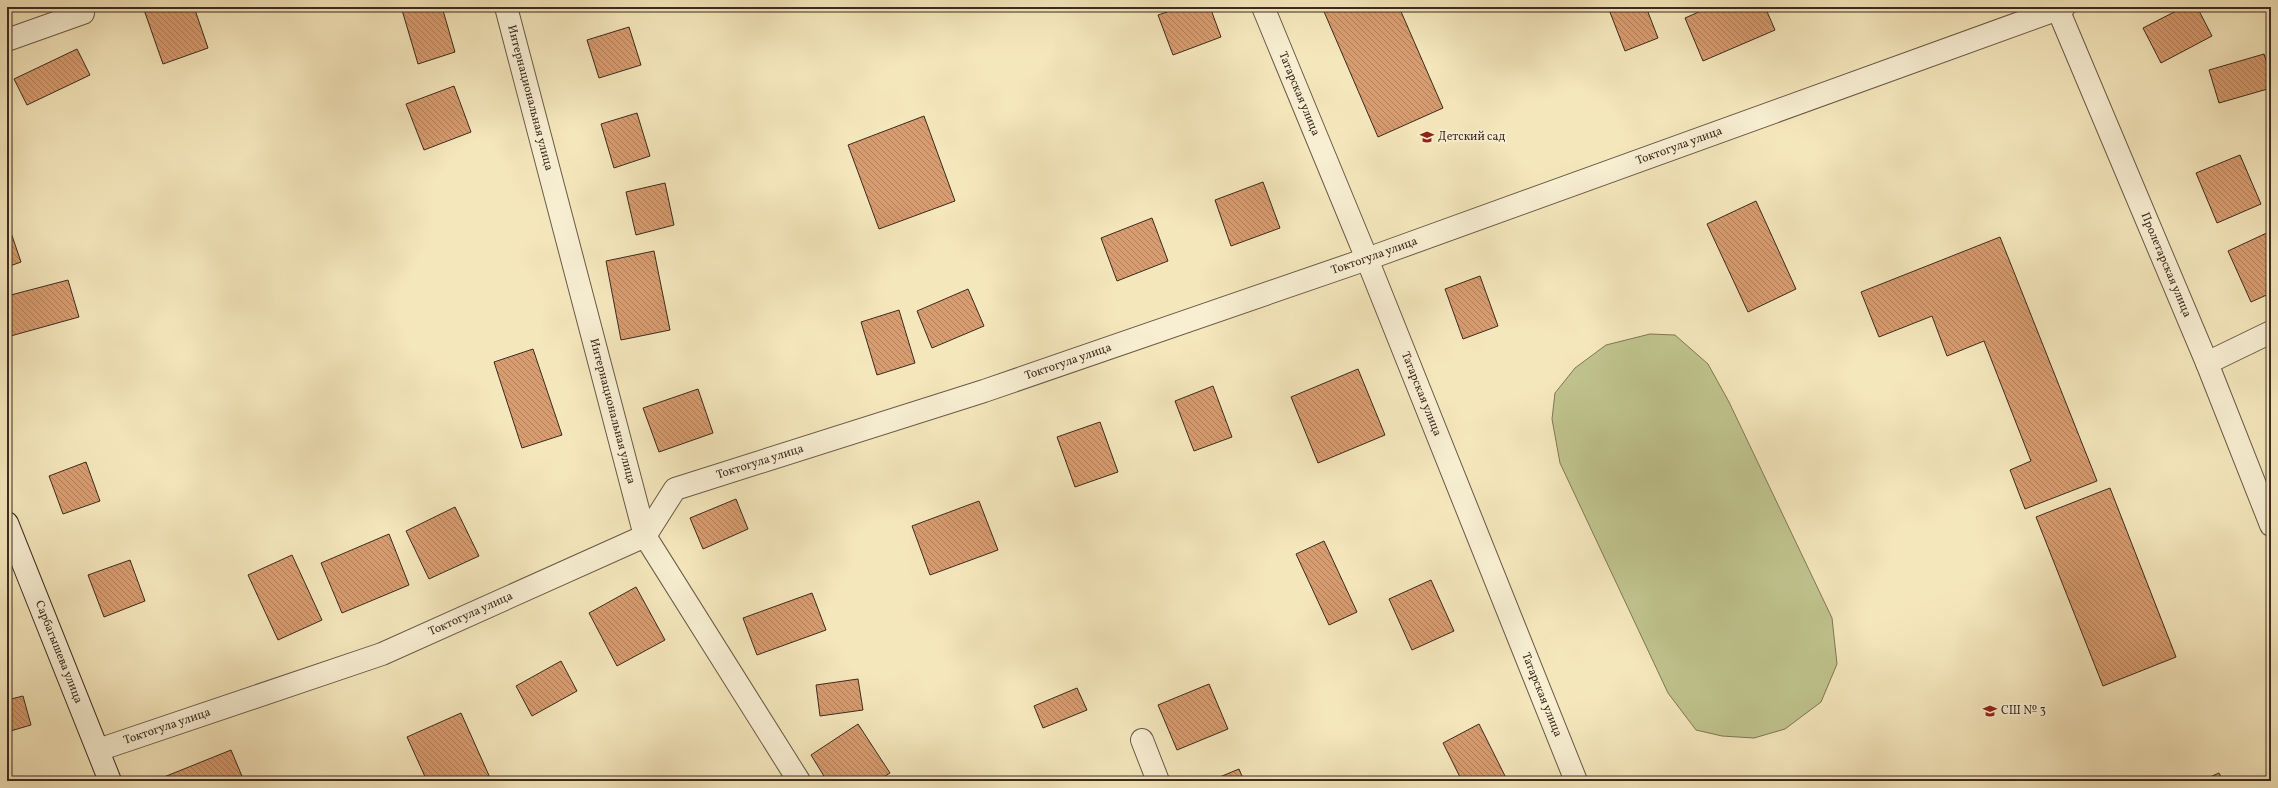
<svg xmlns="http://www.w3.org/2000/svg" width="2278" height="788" font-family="Vollkorn,serif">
<defs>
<pattern id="building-back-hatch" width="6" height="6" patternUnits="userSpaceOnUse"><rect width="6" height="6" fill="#d79c6f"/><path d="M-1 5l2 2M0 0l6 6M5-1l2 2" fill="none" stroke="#b07f5b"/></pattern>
</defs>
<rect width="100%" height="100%" fill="#f5e7bc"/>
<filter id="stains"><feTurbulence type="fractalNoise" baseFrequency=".005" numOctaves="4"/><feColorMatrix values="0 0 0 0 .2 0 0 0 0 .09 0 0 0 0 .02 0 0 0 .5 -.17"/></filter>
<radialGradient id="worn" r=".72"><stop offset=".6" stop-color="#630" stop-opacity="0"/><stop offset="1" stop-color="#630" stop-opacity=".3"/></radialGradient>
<path fill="#c0c48e" stroke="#7e7757" d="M1650 334 1675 335 1708 364 1729 402 1832 618 1837 664 1821 702 1785 729 1754 738 1722 736 1696 730 1668 693 1560 463 1552 419 1555 393 1575 368 1606 345Z"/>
<path fill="url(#building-back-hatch)" stroke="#3c2a20" d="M143 7H194L208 48 163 64Z
M413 7H442L455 52 418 64 402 10Z
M1182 7H1210L1221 37 1173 55 1158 15Z
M1322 7H1399L1443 108 1378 137Z
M1608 7H1646L1658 38 1625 51Z
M1710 7H1765L1775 30 1703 61 1685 18Z
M2184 7H2197L2212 36 2161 63 2143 28Z
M629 27 641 65 599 78 587 40Z
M77 49 90 75 27 105 14 79Z
M2264 54 2271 76V88L2219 103 2209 70Z
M454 86 471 132 424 150 406 104Z
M637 113 650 156 614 168 601 124Z
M924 116 955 201 879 229 848 145Z
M2240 155 2261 204 2217 223 2196 173Z
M1263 182 1280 228 1231 246 1215 200Z
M665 183 674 225 636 235 626 192Z
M1756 201 1796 289 1748 312 1707 224Z
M1152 218 1168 261 1117 281 1101 238Z
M7 221 21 262 7 267Z
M2271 231V293L2251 302 2228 251Z
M2000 237 2097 481 2025 509 2010 470 2031 461 1984 341 1947 356 1932 316 1879 337 1861 292Z
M654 251 670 330 621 340 606 261Z
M1480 276 1498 326 1463 339 1445 289Z
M68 280 79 317 7 337V296Z
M968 289 984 326 932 348 917 311Z
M899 310 915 363 877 375 861 322Z
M533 349 562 435 522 448 494 362Z
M1358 369 1385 435 1318 463 1291 397Z
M1213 386 1232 437 1194 451 1175 401Z
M698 389 713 433 659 452 643 408Z
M1100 422 1118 472 1075 487 1057 437Z
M86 462 100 501 63 514 49 476Z
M2110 488 2176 657 2103 686 2036 517Z
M736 499 748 529 703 549 690 518Z
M979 501 998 550 930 575 912 526Z
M455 507 479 556 429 579 406 531Z
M389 534 409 585 342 613 321 563Z
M1324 541 1357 612 1329 625 1296 554Z
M292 555 322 620 278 640 248 575Z
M130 560 145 601 104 617 88 575Z
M1431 580 1454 631 1412 650 1389 599Z
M636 587 665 640 617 666 589 613Z
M812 593 826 630 757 655 743 618Z
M561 661 577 691 532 716 516 686Z
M858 679 863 710 820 716 816 685Z
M1209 684 1228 729 1177 750 1158 705Z
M1077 688 1087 710 1043 728 1034 706Z
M23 696 31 725 7 732V700Z
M461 713 491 780 427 781 407 737Z
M858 724 890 773 877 781H827L811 755Z
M1479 724 1506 778 1500 781H1462L1443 743Z
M231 750 244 781H159V779Z
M1239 769 1244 781H1210Z
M2219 773 2223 781H2201Z"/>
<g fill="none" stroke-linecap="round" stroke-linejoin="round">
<defs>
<g id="street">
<path id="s1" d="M506 7 645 536 799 781"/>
<path id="s2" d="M1263 7 1367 259 1576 781"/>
<path id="s3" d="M2057 7 2207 363 2271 525"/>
<path d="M7 40 83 13"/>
<path d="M2207 363 2271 332"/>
<path d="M1142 740 1158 781"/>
<path id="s4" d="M98 750 382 654 645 536 675 489 984 391 1367 259 2064 7"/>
</g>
<g id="secondary">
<path id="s5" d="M7 523 110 781"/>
</g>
</defs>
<use href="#street" stroke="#6a5947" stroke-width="24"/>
<use href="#secondary" stroke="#3c2a20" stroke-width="24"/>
<use href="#street" stroke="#f8efd3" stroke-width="22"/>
<use href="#secondary" stroke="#f8efd3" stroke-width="22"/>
</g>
<defs>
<symbol id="school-bare" viewBox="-9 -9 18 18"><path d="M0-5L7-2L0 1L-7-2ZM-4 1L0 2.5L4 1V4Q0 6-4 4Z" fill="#8f2418" stroke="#f8efd3" stroke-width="2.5" paint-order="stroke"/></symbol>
</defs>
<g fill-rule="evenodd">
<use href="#school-bare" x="1417" y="127" width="20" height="20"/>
<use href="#school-bare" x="1980" y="701" width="20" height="20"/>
</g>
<g text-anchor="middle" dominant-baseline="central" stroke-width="3.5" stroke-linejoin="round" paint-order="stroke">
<g font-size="12" fill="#3c2a20" stroke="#f8efd3">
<text stroke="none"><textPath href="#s2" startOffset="94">Татарская улица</textPath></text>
<text stroke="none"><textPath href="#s1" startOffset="94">Интернациональная улица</textPath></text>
<text stroke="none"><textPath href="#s4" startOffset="1705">Токтогула улица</textPath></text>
<text stroke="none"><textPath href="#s4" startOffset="1381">Токтогула улица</textPath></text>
<text stroke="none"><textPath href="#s3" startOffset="280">Пролетарская улица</textPath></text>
<text stroke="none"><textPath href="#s4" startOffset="1057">Токтогула улица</textPath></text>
<text stroke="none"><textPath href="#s2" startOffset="418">Татарская улица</textPath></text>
<text stroke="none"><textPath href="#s1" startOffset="418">Интернациональная улица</textPath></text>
<text stroke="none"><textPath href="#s4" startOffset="733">Токтогула улица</textPath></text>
<text stroke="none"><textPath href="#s4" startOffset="397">Токтогула улица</textPath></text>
<text stroke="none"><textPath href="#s5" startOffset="139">Сарбагышева улица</textPath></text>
<text stroke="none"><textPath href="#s2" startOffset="742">Татарская улица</textPath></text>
<text stroke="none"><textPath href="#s4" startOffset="73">Токтогула улица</textPath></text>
</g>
<g font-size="12" fill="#3c2a20" stroke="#f8efd3" text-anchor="start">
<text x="1438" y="137">Детский сад</text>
<text x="2001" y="711">СШ № 3</text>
</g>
</g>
<rect width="2278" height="788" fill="none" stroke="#f5e7bc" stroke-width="24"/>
<rect x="8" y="8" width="2262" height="772" fill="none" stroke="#3c2a20" stroke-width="2"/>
<rect x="12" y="12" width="2254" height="764" fill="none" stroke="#3c2a20"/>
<rect width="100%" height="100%" filter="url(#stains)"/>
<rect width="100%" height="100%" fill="url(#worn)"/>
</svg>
